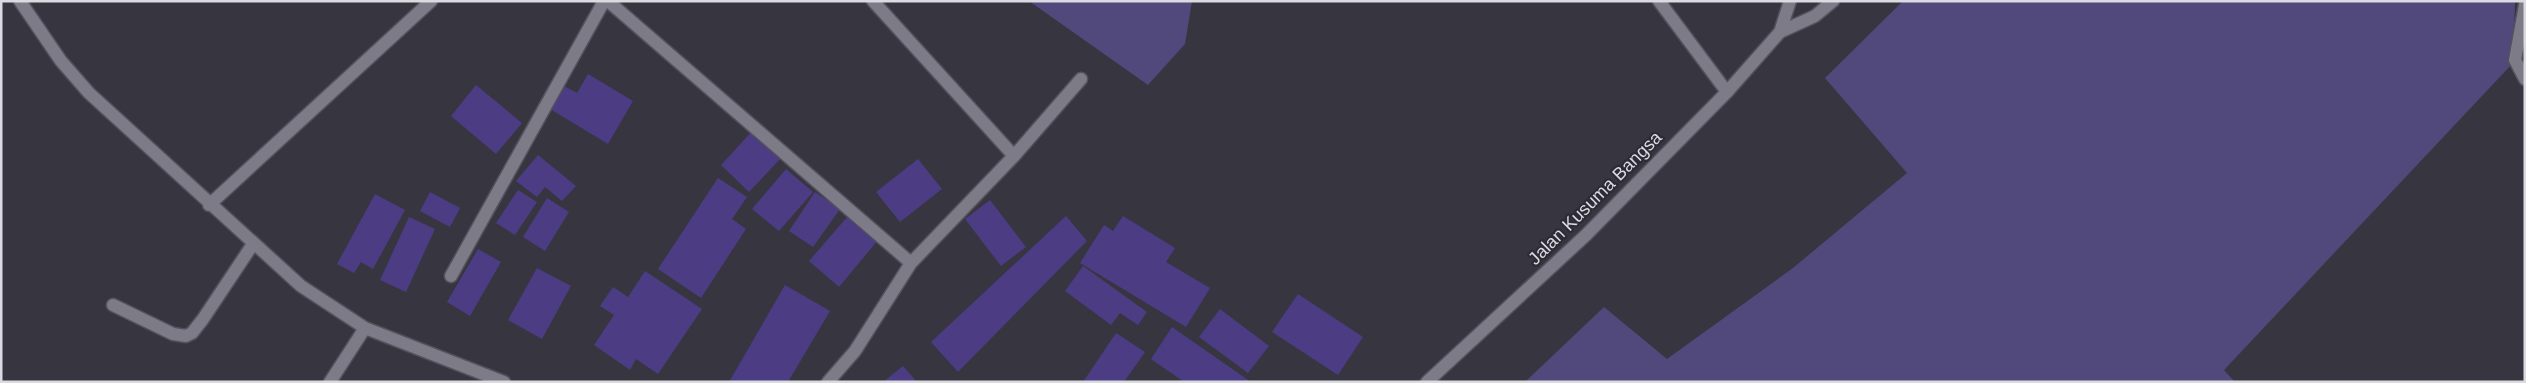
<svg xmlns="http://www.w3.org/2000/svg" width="2526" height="383" font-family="Arial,sans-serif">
<rect width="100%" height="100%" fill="#373640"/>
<path fill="#51487c" d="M1029 1H1192L1185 44 1148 85Z
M1903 1H2515L2513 63 2224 370 2235 382H1525L1604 307 1667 359 1793 268 1907 173 1825 78Z"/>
<path fill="#4b3c84" d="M588 74 633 101 608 144 550 109 564 86 577 93Z
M476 85 522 123 496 154 451 116Z
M755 128 784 155 749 192 721 165Z
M538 155 576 186 562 201 545 187 537 197 516 181Z
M918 159 942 189 900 222 876 192Z
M786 169 813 192 779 231 752 209Z
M718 178 747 197 732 219 746 229 701 298 658 269Z
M518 190 537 202 515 235 496 223Z
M430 192 460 208 450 227 420 211Z
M815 192 840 209 813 247 789 231Z
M375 194 405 210 373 269 361 262 354 273 337 264Z
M547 198 569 212 545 251 523 237Z
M990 200 1026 247 1001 266 965 219Z
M848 216 878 240 839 287 809 261Z
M1066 216 1087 241 958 372 931 342Z
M1123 216 1175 248 1166 262 1210 288 1186 327 1080 263 1104 225 1113 231Z
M409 217 435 229 406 292 380 280Z
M478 249 501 262 470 316 447 302Z
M1083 266 1147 312 1138 325 1120 313 1111 325 1065 291Z
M537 268 571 286 542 339 508 320Z
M645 271 702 309 658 374 636 359 630 370 594 345 614 315 600 306 613 287 628 297Z
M785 285 830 311 788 382H729Z
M1298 294 1363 337 1338 375 1272 332Z
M1220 309 1269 346 1248 373 1199 337Z
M1172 327 1251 382H1184L1151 359Z
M1116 333 1145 352 1124 382H1083Z
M903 366 917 382H883Z"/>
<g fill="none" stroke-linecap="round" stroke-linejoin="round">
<defs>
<path id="minor" d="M20 1 61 61 89 93 301 286 365 328 504 382
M608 1 911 263
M873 1 1014 156
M1659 1 1727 92
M2525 5 2515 60 2525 79
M209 205 431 1
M451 276 604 1
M113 305 173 334 186 336 192 333 203 319 253 244
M330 382 365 328
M828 382 855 351 911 263 1014 156 1081 79"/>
<path id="tertiary" d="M1780 32 1790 1
M1427 382 1586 235 1727 92 1780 32 1815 16 1833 1"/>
</defs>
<use href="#minor" stroke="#53525b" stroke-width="15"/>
<use href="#tertiary" stroke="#53525b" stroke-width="15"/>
<use href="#minor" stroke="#7c7b87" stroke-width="12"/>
<use href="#tertiary" stroke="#7c7b87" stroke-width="12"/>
</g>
<g text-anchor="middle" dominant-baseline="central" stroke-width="4.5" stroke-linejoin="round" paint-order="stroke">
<g font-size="18" fill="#dadae0" stroke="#2d2c36">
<text transform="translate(1595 198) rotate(-45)">Jalan Kusuma Bangsa</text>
</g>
</g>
<rect width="2526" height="383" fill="none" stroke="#dadae0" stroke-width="5"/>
</svg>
